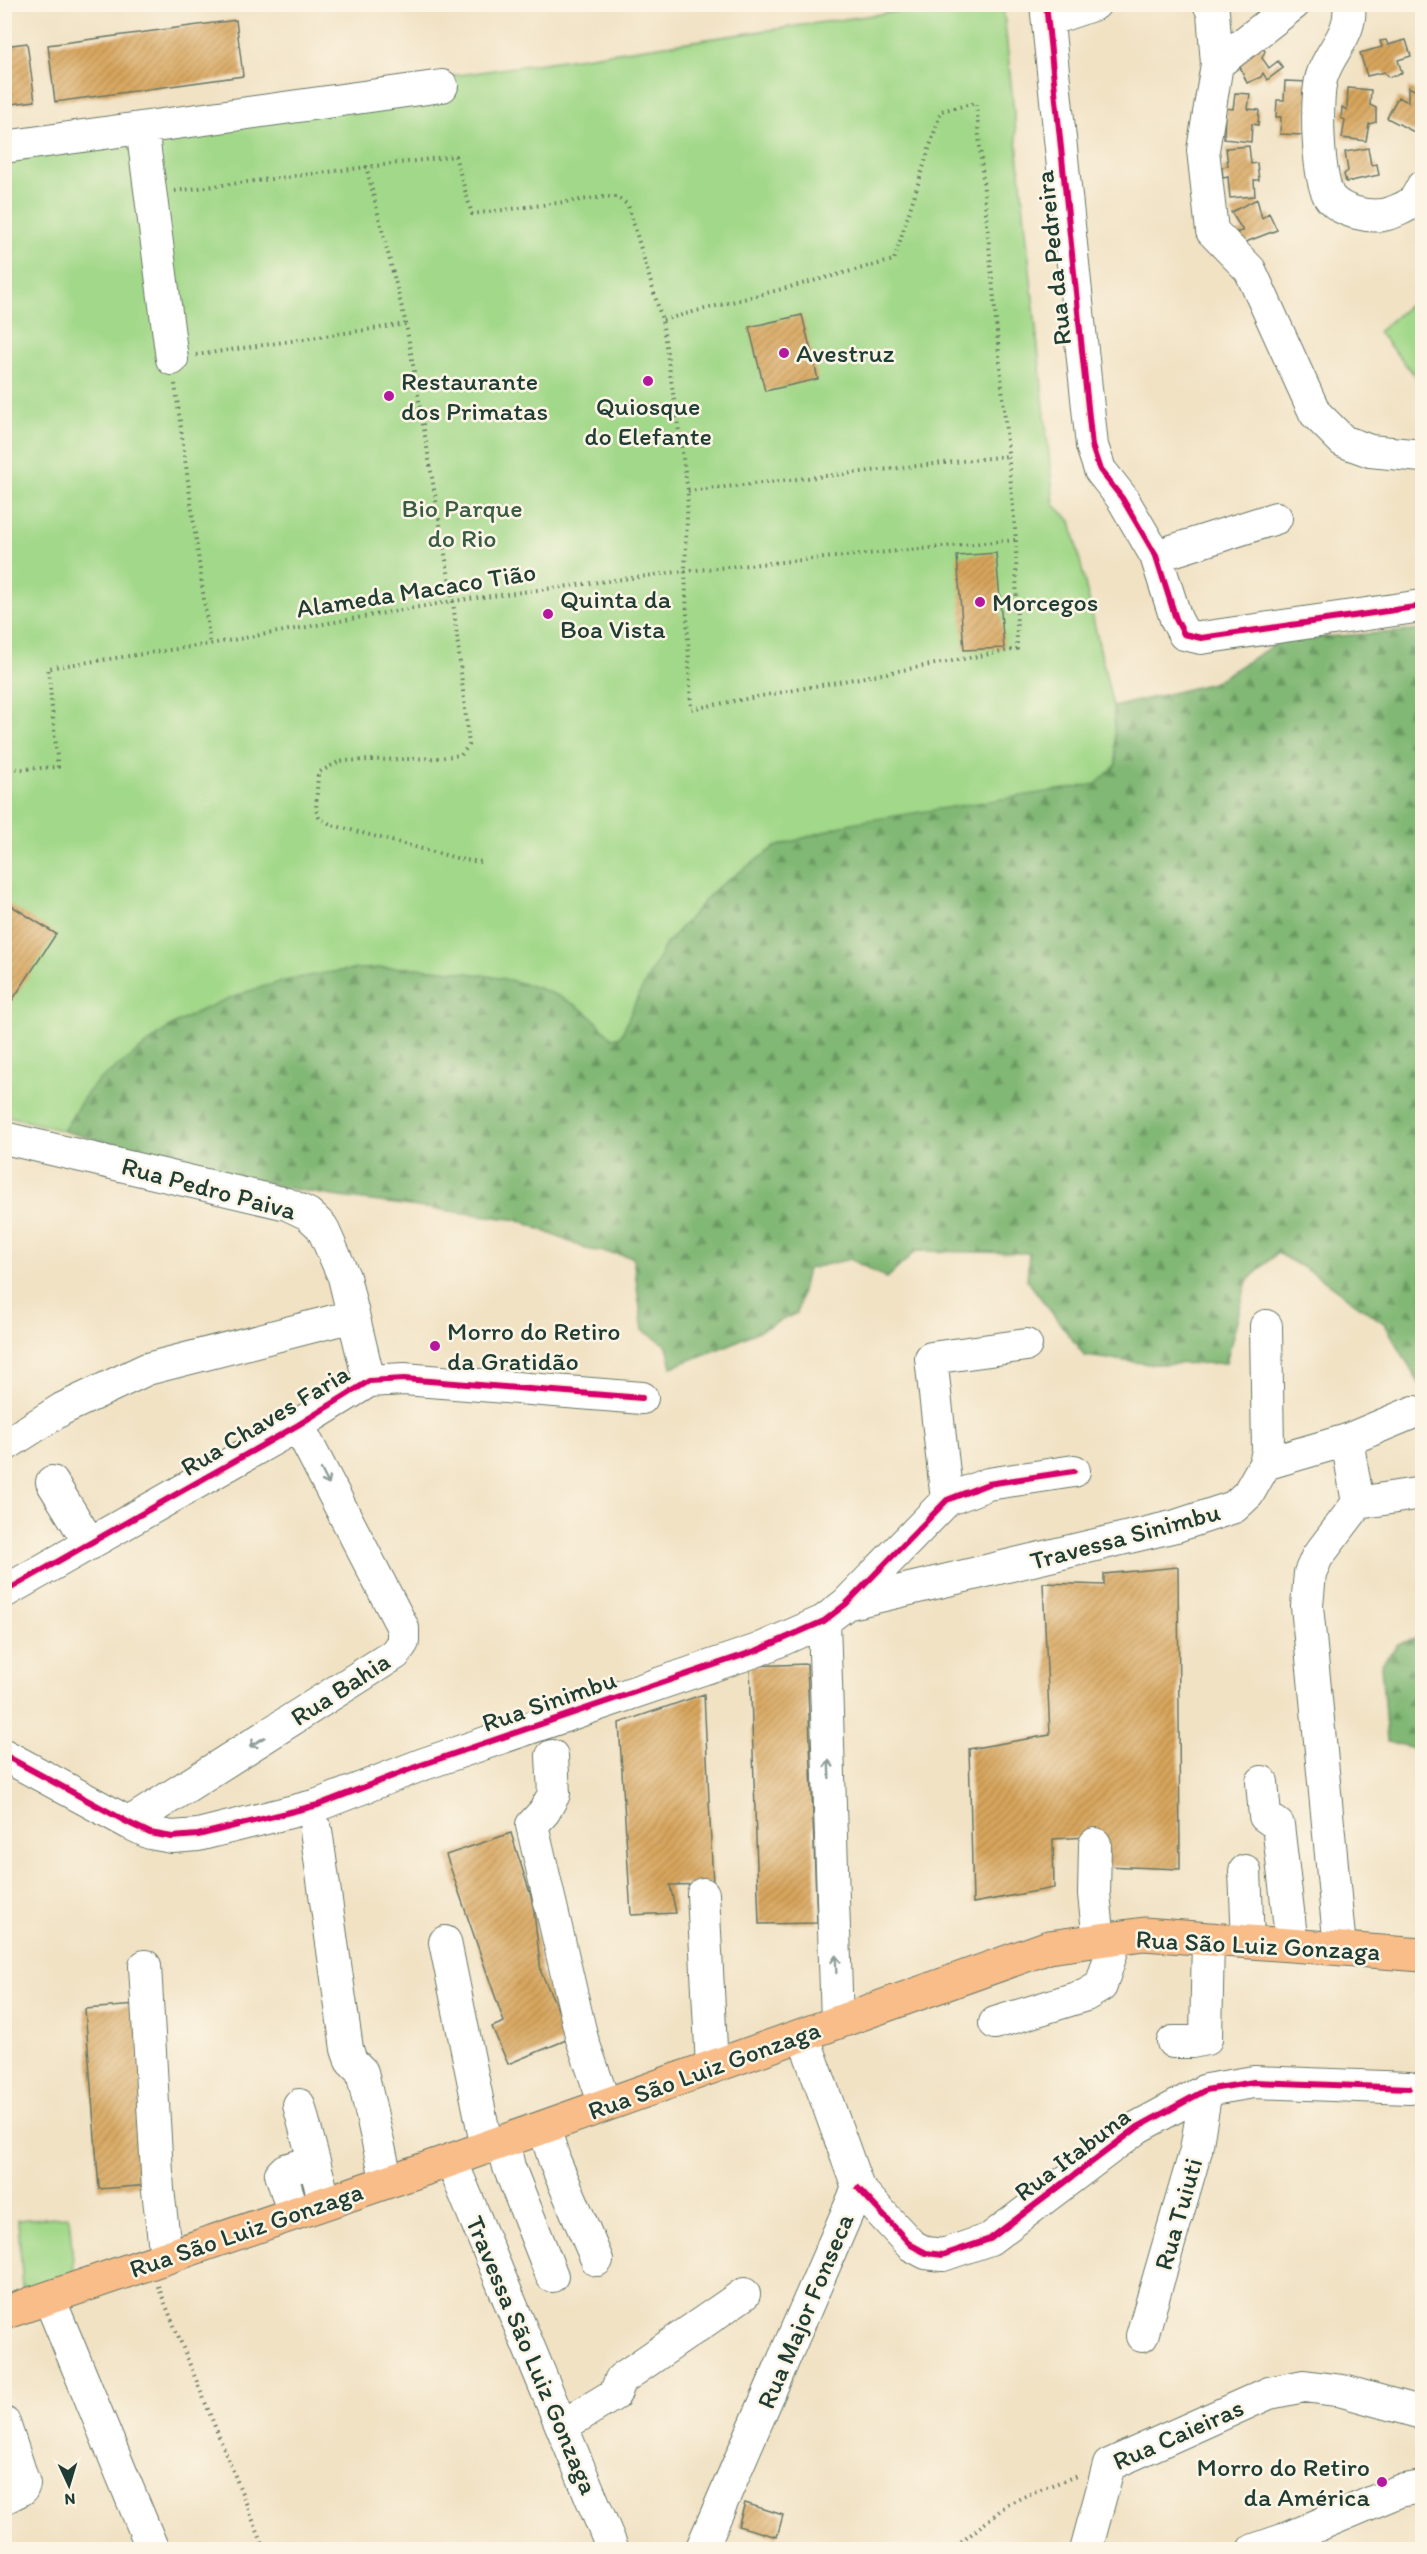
<svg xmlns="http://www.w3.org/2000/svg" width="1427" height="2554" font-family="Itim,sans-serif">
<defs>
<pattern id="forest-firs" width="22" height="20" patternUnits="userSpaceOnUse" patternTransform="scale(1.5)"><rect width="22" height="20" fill="#81b875"/><path d="M5 1l3.5 6h-7zM16 11l3.5 6h-7z" fill="#699761"/></pattern>
<pattern id="building-hatch" width="6" height="6" patternUnits="userSpaceOnUse" patternTransform="scale(1.5)"><rect width="6" height="6" fill="#d8a55c"/><path d="M-1 1l2-2M0 6l6-6M5 7l2-2" fill="none" stroke="#af884d"/></pattern>
</defs>
<rect width="100%" height="100%" fill="#fcf5e5"/>
<filter id="ink" filterUnits="userSpaceOnUse"><feTurbulence type="fractalNoise" baseFrequency=".0167" numOctaves="2"/><feDisplacementMap in="SourceGraphic" scale="12" xChannelSelector="R" yChannelSelector="G"/><feConvolveMatrix kernelMatrix="1 2 1 2 8 2 1 2 1" color-interpolation-filters="sRGB"/></filter>
<filter id="wash" filterUnits="userSpaceOnUse"><feTurbulence type="fractalNoise" baseFrequency=".008" numOctaves="4" result="noise"/><feDisplacementMap in="SourceGraphic" scale="24" xChannelSelector="R" yChannelSelector="G"/><feGaussianBlur stdDeviation="1.35" result="paint"/><feColorMatrix in="noise" values="0 0 0 0 0 0 0 0 0 0 0 0 0 0 0 0 0 1.4 0 .05"/><feComposite in="paint" operator="in"/></filter>
<g filter="url(#wash)">
<rect width="100%" height="100%" fill="#f1e2c4"/>
<path fill="url(#forest-firs)" stroke="#507a54" stroke-width="1.5" d="M1422 630V1388L1385 1324 1313 1273 1277 1253 1247 1281 1226 1363 1150 1364 1085 1356 1027 1280 1029 1253 916 1251 887 1278 850 1259 807 1269 797 1313 731 1344 672 1367 667 1346 643 1330 633 1257 586 1249 519 1220 333 1196 282 1187 63 1131C73 1116 83 1095 97 1082 108 1072 121 1064 133 1055 146 1045 159 1034 173 1025 263 973 374 957 476 974 512 979 553 989 583 1010 594 1017 603 1029 612 1038L621 1036 637 998 666 944 715 889 775 847 851 823 1116 765 1113 707 1213 683 1282 640Z
M1422 1637V1769L1420 1750 1387 1741 1381 1665 1398 1644Z"/>
<path fill="#a2d889" stroke="#608a5e" stroke-width="1.5" d="M942 5H1003L1054 505 1071 521 1113 707 1116 765 1096 784 851 823 775 847 715 889 666 944 637 998 621 1036 612 1038C603 1029 594 1017 583 1010 553 989 512 979 476 974 374 957 264 973 173 1025 159 1034 146 1045 133 1055 121 1064 108 1072 97 1082 83 1095 73 1116 63 1131L5 1115V141Z
M1422 294V384L1378 332Z
M69 2216 75 2283 23 2288 18 2220Z"/>
<g id="blocks">
<path fill="url(#building-hatch)" d="M236 20 243 76 55 102 48 45Z
M1386 40 1388 45 1406 40 1411 56 1398 60 1402 73 1388 77 1384 72 1367 76 1360 53 1382 47 1380 41Z
M1257 42 1265 51 1262 58 1269 68 1278 61 1283 68 1267 80 1263 73 1261 77 1247 83 1237 60Z
M27 43 35 101 4 105V46Z
M1285 81 1310 82 1304 135 1280 134 1281 117H1276L1277 100H1284Z
M1422 86V126L1418 134 1387 118 1398 97 1408 102V87L1419 92Z
M1348 88 1371 90 1370 105 1376 108V122L1369 124 1366 141 1342 138 1345 120 1341 118 1342 107 1347 110Z
M1235 93 1250 94 1248 109 1259 110 1258 125 1252 124 1251 142 1224 139 1225 108 1233 109Z
M1249 146 1251 164 1257 163 1259 180H1254L1255 196 1230 198 1228 177 1223 178 1222 167 1228 166 1226 148Z
M1368 148 1371 165 1377 164 1379 175 1346 182 1344 174 1348 171 1345 152Z
M1257 199 1262 218 1269 213 1277 230 1243 243 1237 232 1243 231 1231 212Z
M802 315 818 379 765 391 749 327Z
M996 553 1004 648 964 650 957 556Z
M4 901 56 934 4 1013Z
M1178 1567 1180 1869 1104 1866V1836L1053 1839 1054 1888 973 1903 969 1749 1050 1735 1043 1583 1104 1585V1574Z
M807 1664 817 1923 759 1924 750 1666Z
M704 1694 713 1884 670 1885 676 1913 631 1915 619 1723Z
M511 1833 533 1903 541 1972 571 2038 508 2064 492 2027 504 2022 446 1855Z
M137 2005 151 2185 99 2189 85 2009Z
M745 2503 783 2515 777 2537 738 2526Z"/>
</g>
</g>
<g filter="url(#ink)">
<use href="#blocks" fill-opacity="0" stroke="#687766" stroke-width="1.5"/>
<g fill="none" stroke-linecap="round" stroke-linejoin="round">
<defs>
<path id="minor" d="M1046 4 1092 446 1100 470 1122 498 1156 556 1176 619 1184 634 1201 638 1422 606
M1209 4 1213 12 1217 64 1203 150 1212 231 1250 270 1315 413 1343 441 1370 451 1422 456
M1349 4C1353 34 1330 50 1322 76 1315 97 1317 183 1331 199 1343 212 1366 217 1383 215 1390 214 1407 207 1412 202 1416 199 1420 191 1422 187
M1048 20 1095 4
M1217 64 1294 4
M142 128 172 359
M4 147 442 86
M1156 556 1276 518
M4 1138 287 1204 308 1214 322 1227 344 1277 369 1381
M1347 1440 1358 1503 1422 1493
M4 1446 62 1409 147 1369 353 1316
M1265 1464 1347 1440 1414 1412
M52 1482 90 1544
M947 1500 931 1358 1026 1345
M4 1592 298 1425 369 1381 404 1379 642 1398
M846 1604 1176 1526 1234 1507 1248 1494 1265 1464 1268 1450 1266 1326
M824 1621 837 2022
M4 1755 129 1823 150 1833 172 1837 198 1835 318 1805 421 1765 758 1650 824 1621 846 1604 947 1500 988 1484 1074 1471
M552 1756 554 1794 544 1812 532 1825 582 2039 605 2105
M1262 1782 1265 1816 1278 1825 1292 1945
M129 1823 395 1654 403 1642V1628L298 1425
M316 1830 347 2049 351 2061 362 2072 387 2182
M1095 1844 1094 1894 1099 1941
M1245 1871 1248 1941
M703 1894 712 2067
M445 1942 487 2148
M1340 1948 1307 1606 1310 1573 1317 1557 1358 1503
M145 1966 158 2190 166 2257
M995 2023 1086 1995 1101 1986 1116 1938
M1173 2042H1192L1206 2039 1208 1939
M299 2105 325 2203
M544 2127 555 2162 597 2260
M503 2142 509 2167 552 2276
M451 2160 613 2550
M858 2188 911 2245 926 2253 943 2255 990 2239 1138 2127 1206 2090 1254 2082 1409 2088
M294 2214 281 2174 285 2170 314 2162
M49 2298 153 2550
M1142 2336 1196 2150 1206 2090
M4 2423 24 2484 22 2489 4 2498
M562 2426 615 2394 621 2379 744 2294
M701 2550 858 2188 803 2035
M1086 2550 1109 2465 1269 2393 1304 2386 1343 2391 1422 2413
M1254 2550 1283 2540 1399 2491 1422 2487"/>
<path id="major" d="M4 2313 451 2160 1049 1947 1144 1934 1422 1955"/>
</defs>
<use href="#minor" stroke="#687766" stroke-width="34"/>
<use href="#major" stroke="#687766" stroke-width="35"/>
<path stroke="#687766" stroke-width="4" stroke-dasharray="1.5 4.5" stroke-linecap="butt" d="M366 166 406 324 453 601 469 745 461 755 438 758 340 761 318 773 316 810 319 818 332 825 464 860 484 862
M175 191 455 156 472 214 604 197H617L628 205 662 320 688 491 685 571 691 709 1017 649 1016 540 976 103 941 111 894 260 662 320
M196 355 406 324
M175 384 210 644
M688 491 1008 456
M4 767 22 769 58 767 48 668 210 644 453 601 685 571 1016 540
M158 2286 265 2550
M952 2550 1008 2504 1041 2489 1079 2475"/>
<use href="#minor" stroke="#fff" stroke-width="32"/>
<use href="#major" stroke="#f8bd89" stroke-width="33"/>
<defs>
<path id="cycleway" d="M1046 4 1092 446 1100 470 1122 498 1156 556 1176 619 1184 634 1201 638 1422 606
M4 1592 298 1425 369 1381 404 1379 642 1398
M4 1755 129 1823 150 1833 172 1837 198 1835 318 1805 421 1765 758 1650 824 1621 846 1604 947 1500 988 1484 1074 1471
M858 2188 911 2245 926 2253 943 2255 990 2239 1138 2127 1206 2090 1254 2082 1409 2088"/>
</defs>
<use href="#cycleway" stroke="#fcf5e5" stroke-width="10"/>
<use href="#cycleway" stroke="#d6006c" stroke-width="6"/>
</g>
<defs><path id="oneway-shaft" d="M-6 0H5M1.5-3L5.5 0L1.5 3" fill="none" stroke-width="1.6" stroke-linecap="round" stroke-linejoin="round" transform="scale(1.5)"/></defs>
<g stroke="#8f9e9a">
<use href="#oneway-shaft" transform="translate(325 1477) rotate(63)"/>
<use href="#oneway-shaft" transform="translate(257 1742) rotate(148)"/>
<use href="#oneway-shaft" transform="translate(829 1769) rotate(-92)"/>
<use href="#oneway-shaft" transform="translate(836 1964) rotate(-92)"/>
</g>
</g>
<g fill="#b5179e" stroke="#fcf5e5" stroke-width="2">
<circle cx="784" cy="353" r="6"/>
<circle cx="648" cy="381" r="6"/>
<circle cx="389" cy="396" r="6"/>
<circle cx="980" cy="602" r="6"/>
<circle cx="548" cy="614" r="6"/>
<circle cx="435" cy="1346" r="6"/>
<circle cx="1382" cy="2482" r="6"/>
</g>
<g text-anchor="middle" dominant-baseline="central" stroke-width="5" stroke-linejoin="round" paint-order="stroke">
<g font-size="26" fill="#1f3d34" stroke="#fcf5e5">
<text transform="translate(1053 258) rotate(-96)">Rua da Pedreira</text>
<text transform="translate(416 590) rotate(-9)">Alameda Macaco Tião</text>
<text transform="translate(209 1188) rotate(15)">Rua Pedro Paiva</text>
<text transform="translate(265 1420) rotate(-31)">Rua Chaves Faria</text>
<text transform="translate(1125 1536) rotate(-15)">Travessa Sinimbu</text>
<text transform="translate(340 1689) rotate(-33)">Rua Bahia</text>
<text transform="translate(549 1701) rotate(-19)">Rua Sinimbu</text>
<text transform="translate(1258 1945) rotate(3)">Rua São Luiz Gonzaga</text>
<text transform="translate(704 2070) rotate(-20)">Rua São Luiz Gonzaga</text>
<text transform="translate(1072 2154) rotate(-37)">Rua Itabuna</text>
<text transform="translate(1178 2214) rotate(-74)">Rua Tuiuti</text>
<text transform="translate(246 2230) rotate(-19)">Rua São Luiz Gonzaga</text>
<text transform="translate(805 2311) rotate(-67)">Rua Major Fonseca</text>
<text transform="translate(532 2355) rotate(67)">Travessa São Luiz Gonzaga</text>
<text transform="translate(1178 2434) rotate(-24)">Rua Caieiras</text>
</g>
<g font-size="26" fill="#1f3d34" stroke="#fcf5e5" text-anchor="start">
<text x="796" y="353">Avestruz</text>
<text x="401" y="381">Restaurante<tspan x="401" dy="30">dos Primatas</tspan></text>
<text x="648" y="406" text-anchor="middle">Quiosque<tspan x="648" dy="30">do Elefante</tspan></text>
<text x="560" y="599">Quinta da<tspan x="560" dy="30">Boa Vista</tspan></text>
<text x="992" y="602">Morcegos</text>
<text x="447" y="1331">Morro do Retiro<tspan x="447" dy="30">da Gratidão</tspan></text>
<text x="1370" y="2467" text-anchor="end">Morro do Retiro<tspan x="1370" dy="30">da América</tspan></text>
</g>
<g font-size="26" fill="#395c45" stroke="#fcf5e5">
<text x="462" y="508">Bio Parque<tspan x="462" dy="30">do Rio</tspan></text>
</g>
</g>
<rect width="1427" height="2554" fill="none" stroke="#fcf5e5" stroke-width="24"/>
<g transform="translate(69 2485) rotate(176)" stroke="#fcf5e5" stroke-width="4.5" paint-order="stroke">
<path d="M0-4.5L10 22L0 15L-10 22Z" fill="#1f3d34"/>
<text y="-9" font-size="16" font-weight="bold" text-anchor="middle" fill="#1f3d34">N</text>
</g>
</svg>
